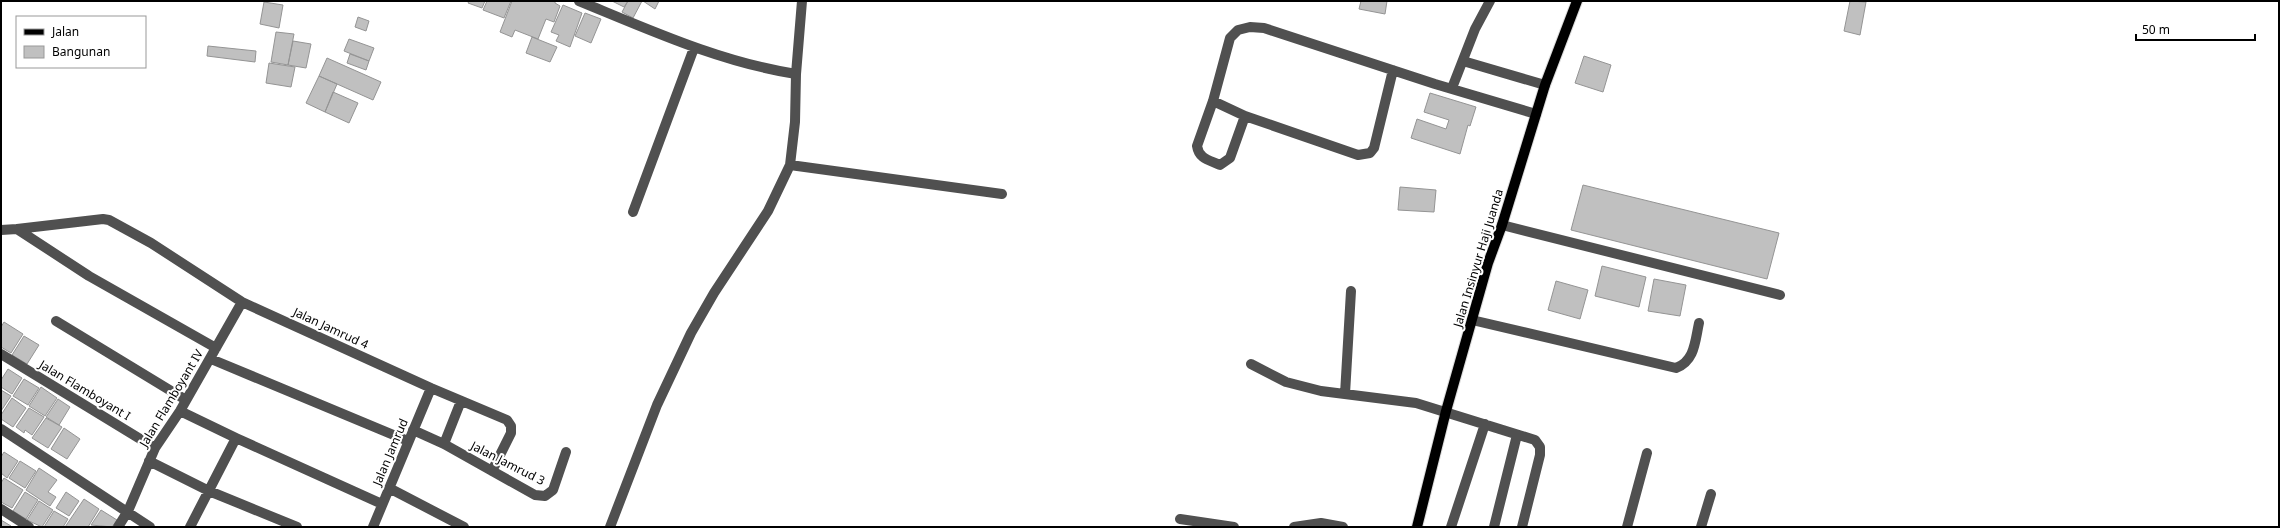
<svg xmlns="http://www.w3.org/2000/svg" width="2280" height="528" font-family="'Noto Sans',sans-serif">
<rect width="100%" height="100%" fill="#fff"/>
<path fill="#c0c0c0" stroke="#949494" d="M469 1H485L482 8 468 3Z
M487 1H511L504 18 483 10Z
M512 1H555V3L560 6 554 22 546 19 538 39 515 30 512 37 500 32Z
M612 1H628L624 7Z
M628 1H642L633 18 622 12Z
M643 1H659L655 9Z
M1361 1H1387L1385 14 1359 9Z
M1850 1 1866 2 1860 35 1844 31Z
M264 2 283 5 279 28 260 24Z
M563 5 582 13 570 47 556 41 559 35 551 32Z
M585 13 601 19 591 43 575 36Z
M358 17 369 21 366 31 355 27Z
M276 32 294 34 288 65 271 62Z
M532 37 557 47 550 62 526 53Z
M349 39 374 48 369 61 344 51Z
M293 41 311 44 306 68 288 65Z
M208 46 256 51 255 62 207 56Z
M350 54 369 61 366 70 347 63Z
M1584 56 1611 65 1603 92 1575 83Z
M327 58 381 82 373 100 319 76Z
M269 63 295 67 291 87 266 83Z
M319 76 337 84 325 112 306 103Z
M333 92 358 103 349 123 325 112Z
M1430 93 1476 107 1470 126 1468 125 1460 154 1411 138 1417 119 1446 129 1449 120 1424 112Z
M1583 185 1779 233 1767 279 1571 230Z
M1400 187 1436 190 1434 212 1398 210Z
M1602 266 1646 277 1639 307 1595 296Z
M1654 279 1686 285 1680 316 1648 311Z
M1556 281 1588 290 1580 319 1548 310Z
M4 322 23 334 11 353 1 347V327Z
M24 336 39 345 27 364 12 355Z
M8 369 22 378 12 394 1 387V380Z
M24 379 39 388 28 405 13 396Z
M41 387 57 398 45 416 29 406Z
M1 390 11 396 1 411Z
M12 398 26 408 13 427 1 419V415Z
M58 399 70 407 59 425 46 417Z
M29 408 44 417 32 435 25 430 24 433 16 427Z
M46 418 62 427 48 448 32 438Z
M64 428 80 439 67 459 51 449Z
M4 452 18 461 7 478 1 473V457Z
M20 461 36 471 25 488 9 478Z
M39 468 57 480 48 492 56 497 50 506 26 490Z
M4 478 23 490 12 508 1 502V483Z
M25 492 38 500 26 519 13 511Z
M66 492 79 501 69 516 56 508Z
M84 499 99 509 88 527H65Z
M39 501 53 510 42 527 27 520Z
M101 510 117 520 112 527 91 525Z
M54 511 68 519 63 527H44Z
M1 520 11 526 10 527H1Z"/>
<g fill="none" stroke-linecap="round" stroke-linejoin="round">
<defs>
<path id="major" d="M1417 527 1446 411 1488 263 1502 225 1545 85 1577 1"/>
</defs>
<use href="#major" stroke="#dbdbdb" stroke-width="12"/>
<path stroke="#505050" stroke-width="10" d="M579 1C650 30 720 62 796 74
M1463 61 1545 85
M1393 70 1374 148 1370 153 1358 155 1245 116 1230 158 1220 165C1209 160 1199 159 1197 146L1213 101 1230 38 1238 30 1250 27 1264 28 1435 84 1536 114
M1452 88 1475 29 1490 1
M1213 101 1245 116
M790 165 1002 194
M633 212 694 48
M1502 225 1780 295
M1 230 17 229
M1472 320 1676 368C1695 361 1695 341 1699 323
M56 321 186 400
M216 348 89 276 17 229 103 219 109 220 151 243 242 302 431 388 507 420 511 426V433L492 471
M1 354 155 448
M211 359 408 441
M1251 364 1286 382 1321 391 1416 403 1535 440 1540 447V455L1522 527
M1345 394 1351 291
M180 411 236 438 190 527
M1 429 150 527
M413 430 444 444 535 495 545 496 553 490 566 452
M236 438 382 504
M444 444 461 401
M149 461 209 491 297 527
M389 488 464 527
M1 509 29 527
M1180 519 1234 527
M118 527 128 511 155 448 180 411 242 302
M373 527 431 388
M610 527 657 405 691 333 714 293 768 211 790 165 795 122 796 74 802 1
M1294 527 1321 523 1343 527
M1451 527 1485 424
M1494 527 1517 435
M1627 527 1647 453
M1701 527 1711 494"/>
<use href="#major" stroke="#000" stroke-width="10"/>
</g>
<g text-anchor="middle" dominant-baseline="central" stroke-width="4" stroke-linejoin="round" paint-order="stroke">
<g font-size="12" fill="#000" stroke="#fff">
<text transform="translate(1478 258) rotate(-73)">Jalan Insinyur Haji Juanda</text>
<text transform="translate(331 328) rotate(25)">Jalan Jamrud 4</text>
<text transform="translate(85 390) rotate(31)">Jalan Flamboyant I</text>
<text transform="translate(171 398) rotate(-59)">Jalan Flamboyant IV</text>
<text transform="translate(390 452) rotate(-67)">Jalan Jamrud</text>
<text transform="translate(508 463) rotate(27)">Jalan Jamrud 3</text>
</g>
</g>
<rect width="2280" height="528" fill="none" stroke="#000000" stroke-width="4"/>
<rect x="16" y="16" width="130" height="52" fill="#ffffff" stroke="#999999"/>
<rect x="24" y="29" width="20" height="6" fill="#000000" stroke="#999999"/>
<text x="52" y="36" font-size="12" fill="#000000">Jalan</text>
<rect x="24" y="46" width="20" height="12" fill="#c0c0c0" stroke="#999999"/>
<text x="52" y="56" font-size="12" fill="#000000">Bangunan</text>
<path d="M2136 34v6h119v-6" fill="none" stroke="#000000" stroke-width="2"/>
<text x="2142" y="34" font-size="12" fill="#000000" stroke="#ffffff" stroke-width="3" paint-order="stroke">50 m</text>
</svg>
